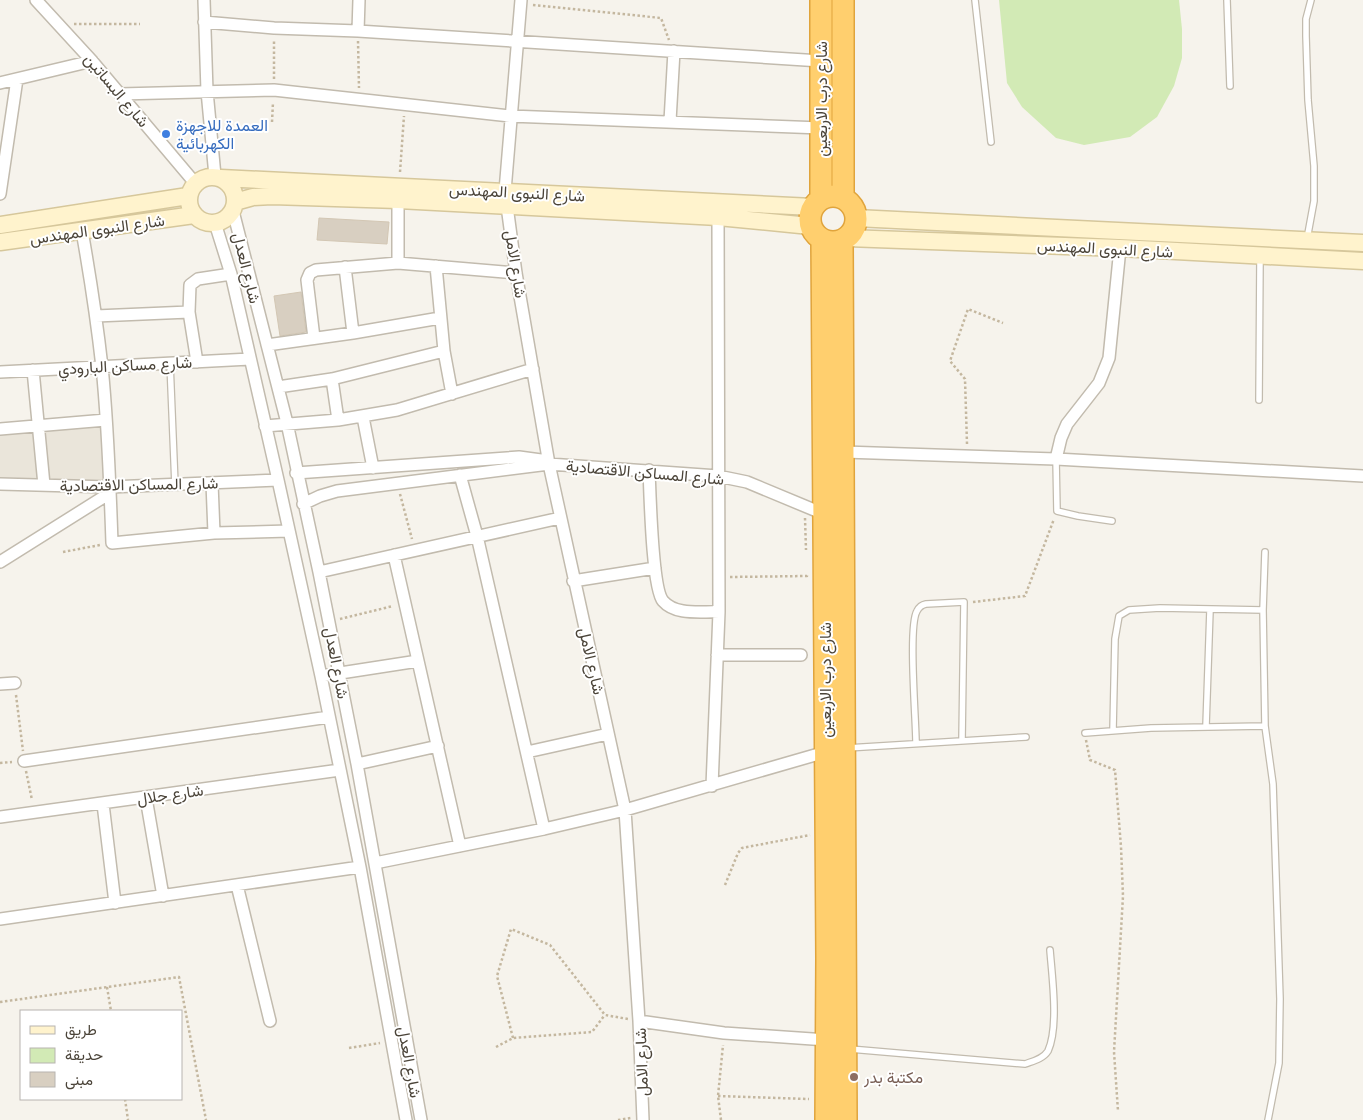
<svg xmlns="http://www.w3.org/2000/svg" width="1363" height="1120" font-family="'Golos Text',Vazirmatn,sans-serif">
<rect width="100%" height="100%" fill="#f6f3ec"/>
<path fill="#eae5da" d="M103 427 105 483 0 480V434Z"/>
<path fill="#d2eab5" d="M999 0H1179L1182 29V58L1174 86 1157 117 1130 137 1084 145 1056 138 1022 107 1007 83Z"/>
<path fill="#d8cfc1" stroke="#d3c7b4" d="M319 218 389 222 387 244 317 240Z
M301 292 306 332 280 336 274 296Z"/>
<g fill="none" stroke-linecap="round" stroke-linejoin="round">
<defs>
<path id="lane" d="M975 0 991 142
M1227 0 1230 86
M1307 239 1314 201V166L1308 100 1306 36V19L1311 0
M170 363 175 485
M1259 400 1260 258
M1056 459 1057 511 1078 516 1112 521
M1265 552 1263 610 1265 726 1273 784 1280 999 1279 1063 1268 1120
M1206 726 1210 610
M1113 730 1115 639 1119 616 1129 610 1160 608 1263 610
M1085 733 1151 728 1265 726
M916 743C916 720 908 626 917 611 919 607 921 605 926 604L964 602 962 740
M847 748 1026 737
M850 1049 1025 1064C1033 1061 1043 1059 1048 1051 1059 1027 1052 976 1050 950"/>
<path id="street" d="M36 0 92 61 195 183
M204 0 207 91 215 176
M204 22 274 28 358 31 821 61
M358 31 359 0
M0 83 92 61
M120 94 274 90 510 116 821 128
M670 121 674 51
M505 191 521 0
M0 194 17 79
M398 200V263
M507 206 516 273 549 464 625 810 639 1021 643 1120
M233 211 287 423 319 572 357 764 421 1120
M215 223 231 274 278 480 321 676 360 867 406 1120
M82 231C90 276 97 322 102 367 108 425 110 484 112 543L214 533 289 531
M345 267 353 333
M96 316 189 312
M314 338 307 280 310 273 316 270 398 263 516 273
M267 345 353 333 440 318
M444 351 452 394
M197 362 189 312 190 285 198 279 231 274
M33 370 44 485
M0 372 250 359
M332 379 338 420
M278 387 332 379 444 351 436 266
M363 417 373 468
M265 426 338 420 397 410 533 369
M0 429 106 420
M844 452 1056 459 1363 476
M1056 459 1061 438 1067 424 1099 383 1109 358 1120 248
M649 470C650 492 652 588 663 601 676 616 702 611 719 612
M296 473 519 457 541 460 549 464
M460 475 477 536 544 829
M212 483 214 533
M0 484 110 487 278 480
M303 504 320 496 337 491 549 464 718 476 747 482 824 514
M394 555 460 846
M0 562 110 493
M319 572 560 518
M573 581 655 568
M717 655H801
M321 676 418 661
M0 684 15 683
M527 752 608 734
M24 761 329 717
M357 764 438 746
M712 786 719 612 718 217
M146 798 163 896
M103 804 115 903
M0 817 340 770
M375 863 544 829 625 810 829 751
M237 885 270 1021
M0 919 360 867
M639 1021 724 1033 827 1040"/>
<path id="secondary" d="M189 200a23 23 0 1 1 46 0a23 23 0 1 1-46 0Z
M221 178 813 207
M235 202 253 197 272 196 398 200 718 217 810 226
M856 218 1363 243
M0 225 188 196
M847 238 1120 248 1363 261
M0 242 194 215"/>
<path id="highway" d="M821 0V199
M810 219a23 23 0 1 1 46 0a23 23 0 1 1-46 0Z
M843 198V0
M822 241 827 958 826 1120
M842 241 846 1120"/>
</defs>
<use href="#lane" stroke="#c2bbae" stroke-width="8"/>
<use href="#street" stroke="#c2bbae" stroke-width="14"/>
<use href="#secondary" stroke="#d6c79b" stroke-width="19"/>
<use href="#highway" stroke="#e0a43c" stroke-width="24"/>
<path stroke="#c4b79f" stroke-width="2.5" stroke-dasharray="2.5 2.5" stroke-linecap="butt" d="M533 5 661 18 669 40
M74 24H140
M358 41 359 88
M274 79V40
M272 122 273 102
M400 172 404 116
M967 444 965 379 950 361 968 309 1003 323
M400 494 412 539
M805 518 806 550
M63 552 100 545
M730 577 807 576V573
M973 602 1025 596 1054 519
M340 619 393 606
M16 695 23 751
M1086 740 1090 760 1115 770 1121 847 1123 896 1114 1052 1118 1111
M0 763 12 762
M26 771 32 800
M725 885 738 853 742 848 810 835
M107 987 111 1011
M0 1002 179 977 206 1120
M513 1038 497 976 511 929 550 945 605 1015 628 1019
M496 1047 513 1038 592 1032 604 1016
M349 1048 380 1043
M718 1096 809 1099
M125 1099 128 1120
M618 1120 631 1118
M721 1120 718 1096 723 1045"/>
<use href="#lane" stroke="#fff" stroke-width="5.5"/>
<use href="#street" stroke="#fff" stroke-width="11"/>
<use href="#secondary" stroke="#fff3cd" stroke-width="16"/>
<use href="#highway" stroke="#ffcf6e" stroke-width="21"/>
</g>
<circle fill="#3f7fe0" stroke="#fff" stroke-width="2" cx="166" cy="134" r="5"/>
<circle fill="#8d6e63" stroke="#fff" stroke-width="2" cx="854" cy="1077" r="5"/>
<g text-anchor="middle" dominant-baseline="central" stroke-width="4" stroke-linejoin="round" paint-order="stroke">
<g font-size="16" fill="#4b4439" stroke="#fff">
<text transform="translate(117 90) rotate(50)">شارع البساتين</text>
<text transform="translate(821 99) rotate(-90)">شارع درب الاربعين</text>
<text transform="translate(517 192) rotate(3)">شارع النبوى المهندس</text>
<text transform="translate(97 229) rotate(-8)">شارع النبوى المهندس</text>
<text transform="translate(1105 248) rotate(3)">شارع النبوى المهندس</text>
<text transform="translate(516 264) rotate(81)">شارع الامل</text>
<text transform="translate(247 268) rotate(76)">شارع العدل</text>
<text transform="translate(125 365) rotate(-3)">شارع مساكن البارودي</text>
<text transform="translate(645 472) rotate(5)">شارع المساكن الاقتصادية</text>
<text transform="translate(139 484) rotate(-1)">شارع المساكن الاقتصادية</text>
<text transform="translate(592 661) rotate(77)">شارع الامل</text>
<text transform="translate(337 663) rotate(79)">شارع العدل</text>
<text transform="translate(825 680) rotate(-90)">شارع درب الاربعين</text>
<text transform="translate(170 794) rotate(-8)">شارع جلال</text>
<text transform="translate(410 1062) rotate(80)">شارع العدل</text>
<text transform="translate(641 1062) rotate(-92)">شارع الامل</text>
</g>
<g font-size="16" fill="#366cbe" stroke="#fff" text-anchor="start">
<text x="176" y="125">العمدة للاجهزة<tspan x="176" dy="18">الكهربائية</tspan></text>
</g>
<g font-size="16" fill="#785e54" stroke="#fff" text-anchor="start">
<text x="864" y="1077">مكتبة بدر</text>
</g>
</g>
<rect x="20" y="1010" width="162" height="90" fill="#ffffff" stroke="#b7b4b0"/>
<rect x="30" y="1026" width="25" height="8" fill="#fff3cd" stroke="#b7b4b0"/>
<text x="65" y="1035" font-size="15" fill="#4b4439">طريق</text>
<rect x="30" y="1048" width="25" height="15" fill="#d2eab5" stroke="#b7b4b0"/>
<text x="65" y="1060" font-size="15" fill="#4b4439">حديقة</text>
<rect x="30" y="1072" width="25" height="15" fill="#d8cfc1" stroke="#b7b4b0"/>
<text x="65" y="1085" font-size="15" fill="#4b4439">مبنى</text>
</svg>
